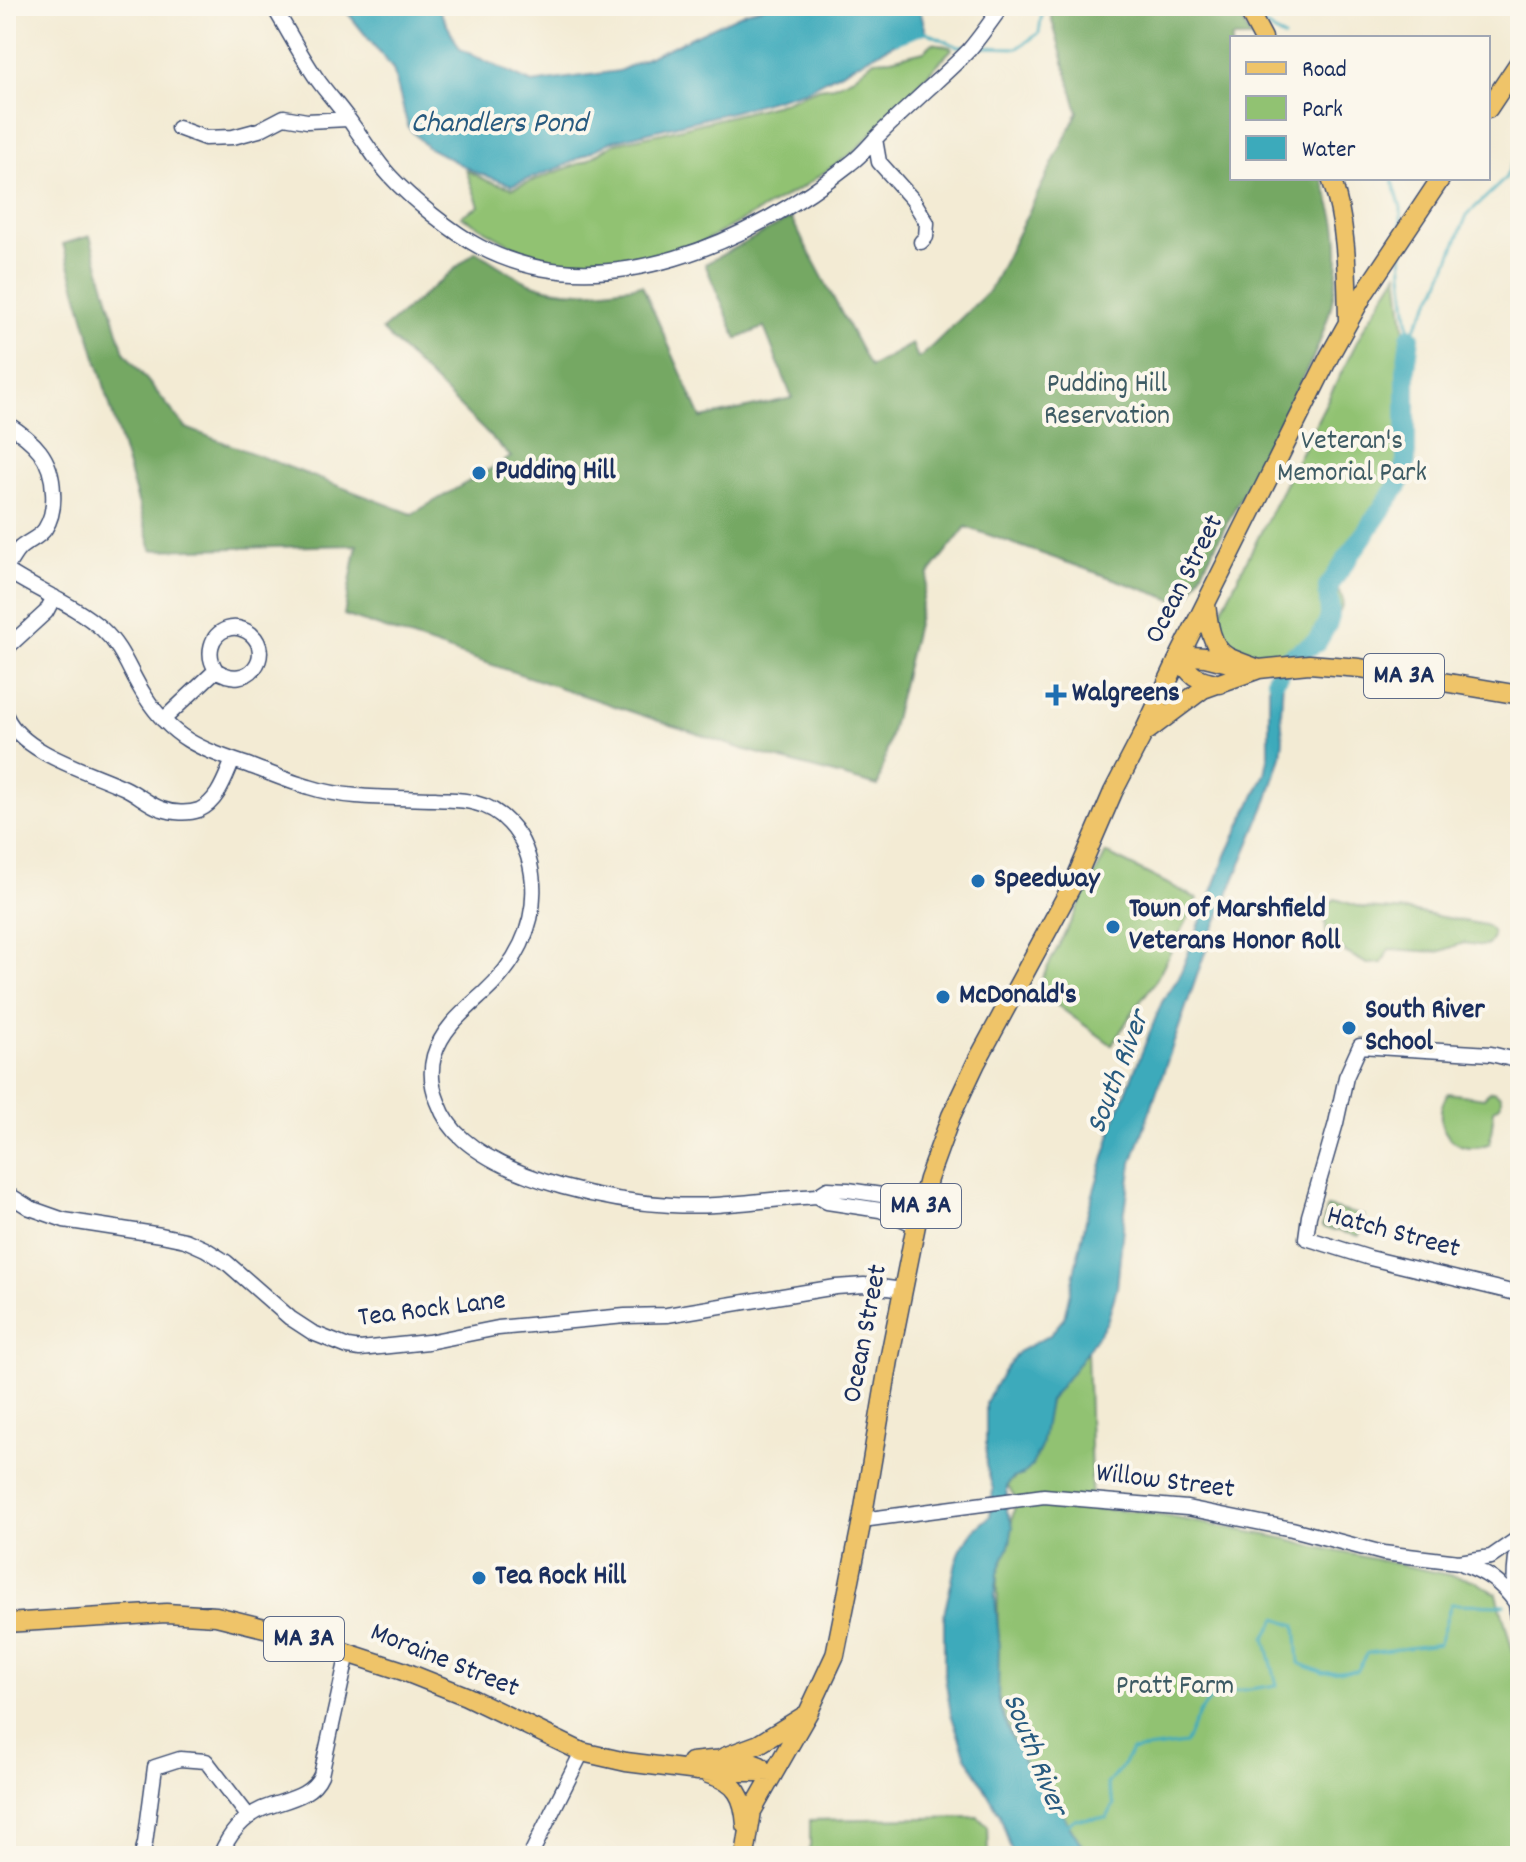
<svg xmlns="http://www.w3.org/2000/svg" width="1526" height="1862" font-family="Dekko,sans-serif">
<rect width="100%" height="100%" fill="#fbf7ec"/>
<filter id="ink" filterUnits="userSpaceOnUse"><feTurbulence type="fractalNoise" baseFrequency=".0125" numOctaves="2"/><feDisplacementMap in="SourceGraphic" scale="16" xChannelSelector="R" yChannelSelector="G"/><feConvolveMatrix kernelMatrix="1 2 1 2 8 2 1 2 1" color-interpolation-filters="sRGB"/></filter>
<filter id="wash" filterUnits="userSpaceOnUse"><feTurbulence type="fractalNoise" baseFrequency=".006" numOctaves="4" result="noise"/><feDisplacementMap in="SourceGraphic" scale="32" xChannelSelector="R" yChannelSelector="G"/><feGaussianBlur stdDeviation="1.8" result="paint"/><feColorMatrix in="noise" values="0 0 0 0 0 0 0 0 0 0 0 0 0 0 0 0 0 1.4 0 .05"/><feComposite in="paint" operator="in"/></filter>
<g filter="url(#wash)">
<rect width="100%" height="100%" fill="#f3ebd4"/>
<path fill="#91c272" stroke="#567868" stroke-width="2" d="M933 43 951 47 952 49 855 151 803 187 688 250 643 265 548 266 461 216 479 206 466 170 488 181 513 188 586 161 615 143 662 133 778 104 819 88 834 86 854 77 874 60 891 59 924 51Z
M1398 273 1405 335 1401 389 1404 441 1402 463 1396 482 1362 532 1325 577C1336 592 1351 594 1337 617L1326 615 1324 622 1310 640 1302 643 1293 653C1283 655 1271 657 1261 658 1233 659 1217 637 1221 611L1365 326Z
M1106 853 1198 899 1155 982 1134 1010 1112 1045 1036 990Z
M1335 899 1364 908 1409 911 1485 925C1495 931 1495 937 1488 945L1483 946 1464 943 1438 952 1389 949 1382 963 1367 964 1334 946 1326 934 1325 911 1327 905Z
M1493 1091 1500 1095C1503 1102 1501 1106 1494 1109L1490 1143C1455 1159 1427 1125 1448 1093L1484 1098 1489 1092Z
M1327 1207 1364 1216 1359 1236 1322 1227Z
M1087 1350 1092 1509 1137 1511 1288 1539 1317 1547 1473 1580 1497 1594 1520 1677V1856H1081C1054 1811 1023 1767 1004 1718 1001 1710 1001 1702 997 1694L998 1573 1006 1552 1016 1499 1007 1485 1036 1457 1049 1401Z
M978 1817 988 1827 989 1856H807L810 1846V1820Z"/>
<path fill="#74a864" stroke="#486c61" stroke-width="2" d="M1048 6H1235L1251 38H1232V178H1322C1328 195 1335 213 1337 232 1342 275 1330 319 1313 358L1185 604 966 527 929 574 878 786 742 749 344 615 357 545 152 550 63 244 90 236 124 352 186 428 412 514 511 457 382 330 476 251C493 262 511 275 530 283 567 298 605 290 642 285L701 418 792 398 764 327 737 339 705 264 791 218 870 367 912 344 918 358 922 356 990 290 1078 112Z"/>
<path fill="#3caabb" stroke="#2c6c8c" stroke-width="2" d="M342 6H437L460 49 532 83 619 71 746 12 767 6H919L926 32 896 43 807 90 735 111 612 141 564 166 512 185 475 172 427 147 408 127 393 69Z
M1283 677 1281 713 1283 739 1281 756 1268 799 1211 935 1132 1163 1124 1217 1117 1288 1107 1322 1075 1368 1049 1401 1041 1447 1031 1467 1023 1475 1013 1478 1007 1485V1511L1013 1526 1010 1543 998 1573 995 1596 999 1637 998 1700 1007 1728 1023 1760 1061 1812 1083 1847V1856H1013L1000 1815 965 1754 951 1714 944 1671V1614L956 1563 961 1548 974 1530 990 1516 993 1489 986 1465V1402L1003 1372 1018 1352 1050 1335 1064 1318 1088 1211 1116 1117 1162 1002 1179 977 1227 853 1265 774 1269 754V678Z"/>
<g fill="none" stroke-linecap="round" stroke-linejoin="round">
<path stroke="#3caabb" stroke-width="3" d="M1190 6 1241 15
M1263 24 1284 38
M896 43 926 32 957 46H967
M979 47 1018 48 1039 33 1043 6
M1392 178 1401 208V225
M1402 249 1403 273 1410 337
M1410 337 1438 287 1467 215 1505 179 1520 146
M1067 1825 1075 1819 1107 1818 1114 1804 1107 1784 1122 1767 1131 1751 1185 1744 1200 1711 1215 1694 1277 1685 1265 1638 1277 1618 1296 1625 1299 1663 1323 1673 1357 1671 1368 1653 1439 1644 1451 1604 1505 1605"/>
<path stroke="#3caabb" stroke-width="20" d="M1276 678 1288 659 1317 642 1328 623 1330 616 1328 587 1399 484 1406 461V368L1410 337"/>
</g>
</g>
<g filter="url(#ink)">
<g fill="none" stroke-linecap="round" stroke-linejoin="round">
<defs>
<path id="minor" d="M273 6C288 30 301 56 317 79 329 96 343 110 354 127 366 143 376 161 390 176 411 199 453 233 480 247 602 311 753 241 851 163 862 155 871 143 881 133 892 122 904 111 916 100 934 83 952 68 969 50 981 36 991 21 1002 6
M178 128 205 138 233 137 259 130 284 117 307 121 348 119
M875 139 879 162 913 200 927 223 926 237 921 242
M6 423C34 441 52 457 53 492 54 505 52 518 45 529 39 538 28 541 20 548 14 554 10 562 6 569
M6 570C37 591 74 604 102 629 124 649 129 672 145 696 174 742 205 750 253 767 272 774 290 782 309 787 349 800 394 797 435 799 448 800 462 799 475 803 488 806 500 813 509 823 525 840 531 860 533 883 536 927 515 965 483 994 463 1012 442 1029 434 1056 430 1071 432 1088 438 1102 443 1116 452 1130 464 1140 512 1181 609 1202 671 1205 719 1208 769 1199 817 1196L828 1189 848 1190 922 1201
M6 653 10 645 46 612 54 597
M6 716C23 754 89 771 125 788 138 794 149 805 162 809 173 813 188 814 199 810 218 802 225 778 233 760
M163 720 216 670C249 692 274 654 251 634 244 629 236 626 227 629 210 635 206 655 216 670
M1520 1061 1491 1054 1360 1046 1346 1077 1336 1123 1309 1216 1306 1238 1370 1258 1520 1294
M6 1193 30 1208 64 1220 161 1235 185 1240 205 1249 226 1262 290 1318 313 1333 348 1347 360 1349 428 1342 498 1328 625 1316 667 1315 836 1287 864 1285 903 1290
M817 1196 827 1202 880 1210 916 1225
M862 1520 1044 1496 1187 1508 1292 1529 1383 1553 1459 1562 1491 1557 1520 1537
M1520 1538C1512 1568 1513 1597 1520 1627
M1463 1564C1485 1572 1501 1582 1515 1602
M142 1854 145 1843 155 1767 180 1759 206 1761 249 1817
M220 1856C228 1836 242 1818 262 1809 283 1800 311 1798 321 1775L348 1653
M530 1856 582 1752"/>
<path id="major" d="M1246 6 1263 38
M1488 109 1520 61
M1331 178C1347 224 1347 272 1348 321
M1206 604C1208 622 1211 648 1228 657 1238 662 1249 665 1259 669
M1180 655 1205 657 1233 664
M1180 655C1189 677 1196 679 1220 684
M1147 731 1203 689 1259 669 1309 664 1360 668 1520 695
M6 1623 166 1613 216 1616 289 1634 403 1671 466 1696 582 1752 626 1762 698 1771 774 1772
M724 1757 759 1744 804 1716
M691 1762C716 1759 737 1756 760 1766
M708 1774C737 1782 744 1797 746 1825
M745 1856 752 1811 808 1713 835 1655 862 1520 889 1360 916 1225 928 1179 951 1116 976 1063 1076 878 1113 792 1142 736 1180 655 1330 355 1365 292 1441 178"/>
</defs>
<use href="#minor" stroke="#3b4b70" stroke-width="17"/>
<use href="#major" stroke="#3b4b70" stroke-width="21"/>
<use href="#minor" stroke="#fff" stroke-width="14"/>
<use href="#major" stroke="#efc469" stroke-width="18"/>
</g>
</g>
<g fill="#1f6fb2" stroke="#fbf7ec" stroke-width="3">
<circle cx="479" cy="473" r="8"/>
<path d="M1052 683h8v8h8v8h-8v8h-8v-8h-8v-8h8z"/>
<circle cx="978" cy="881" r="8"/>
<circle cx="1113" cy="927" r="8"/>
<circle cx="943" cy="997" r="8"/>
<circle cx="1349" cy="1028" r="8"/>
<circle cx="479" cy="1578" r="8"/>
</g>
<g text-anchor="middle" dominant-baseline="central" stroke-width="8" stroke-linejoin="round" paint-order="stroke">
<g fill="#fbf7ec" stroke="#5e6b89" stroke-width="2">
<rect x="1364" y="654" width="80" height="44" rx="6"/>
<rect x="881" y="1184" width="80" height="44" rx="6"/>
<rect x="264" y="1617" width="80" height="44" rx="6"/>
</g>
<g font-size="26" font-weight="bold" fill="#1b2f5e">
<text x="1404" y="676">MA 3A</text>
<text x="921" y="1206">MA 3A</text>
<text x="304" y="1639">MA 3A</text>
</g>
<g font-size="28" fill="#3e5b64" stroke="#fbf7ec">
<text x="1107" y="386">Pudding Hill<tspan x="1107" dy="32">Reservation</tspan></text>
<text x="1352" y="443">Veteran's<tspan x="1352" dy="32">Memorial Park</tspan></text>
<text x="1175" y="1688">Pratt Farm</text>
</g>
<g font-size="28" font-weight="bold" fill="#1b2f5e" stroke="#fbf7ec" text-anchor="start">
<text x="495" y="473">Pudding Hill</text>
<text x="1072" y="695">Walgreens</text>
<text x="994" y="881">Speedway</text>
<text x="1129" y="911">Town of Marshfield<tspan x="1129" dy="32">Veterans Honor Roll</tspan></text>
<text x="959" y="997">McDonald's</text>
<text x="1365" y="1012">South River<tspan x="1365" dy="32">School</tspan></text>
<text x="495" y="1578">Tea Rock Hill</text>
</g>
<g font-size="28" fill="#1b2f5e" stroke="#fbf7ec">
<text transform="translate(1186 580) rotate(-63)">Ocean Street</text>
<text transform="translate(1393 1234) rotate(15)">Hatch Street</text>
<text transform="translate(432 1311) rotate(-7)">Tea Rock Lane</text>
<text transform="translate(867 1334) rotate(-79)">Ocean Street</text>
<text transform="translate(1165 1483) rotate(7)">Willow Street</text>
<text transform="translate(444 1662) rotate(22)">Moraine Street</text>
</g>
<g font-size="30" font-style="italic" fill="#275a7f" stroke="#fbf7ec">
<text x="499" y="125">Chandlers Pond</text>
<text transform="translate(1120 1073) rotate(-69)">South River</text>
<text transform="translate(1033 1755) rotate(68)">South River</text>
</g>
</g>
<rect width="1526" height="1862" fill="none" stroke="#fbf7ec" stroke-width="32"/>
<rect x="1230" y="36" width="260" height="144" fill="#fbf7ec" stroke="#a1a7b3" stroke-width="2"/>
<rect x="1246" y="62" width="40" height="12" fill="#efc469" stroke="#a1a7b3" stroke-width="2"/>
<text x="1302" y="76" font-size="24" fill="#1b2f5e">Road</text>
<rect x="1246" y="96" width="40" height="24" fill="#91c272" stroke="#a1a7b3" stroke-width="2"/>
<text x="1302" y="116" font-size="24" fill="#1b2f5e">Park</text>
<rect x="1246" y="136" width="40" height="24" fill="#3caabb" stroke="#a1a7b3" stroke-width="2"/>
<text x="1302" y="156" font-size="24" fill="#1b2f5e">Water</text>
</svg>
